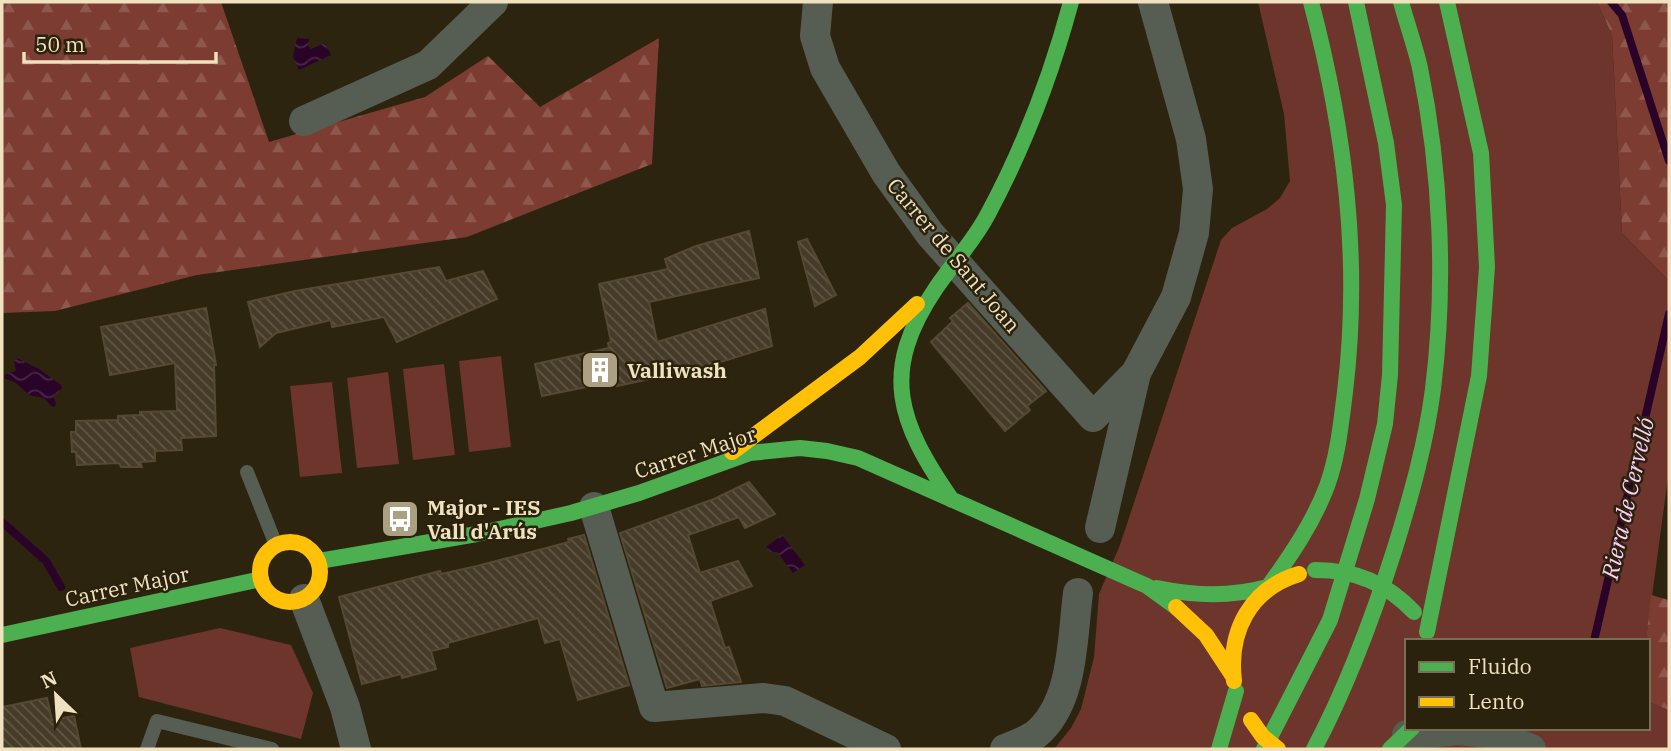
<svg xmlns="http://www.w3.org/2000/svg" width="1671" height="751" font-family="'IBM Plex Serif',serif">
<defs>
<pattern id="forest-firs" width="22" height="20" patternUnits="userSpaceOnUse" patternTransform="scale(1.75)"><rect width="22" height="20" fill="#7c3c32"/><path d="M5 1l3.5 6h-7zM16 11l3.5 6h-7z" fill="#8f584e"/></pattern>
<pattern id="water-waves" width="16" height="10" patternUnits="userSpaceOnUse" patternTransform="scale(1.75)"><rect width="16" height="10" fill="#2a0328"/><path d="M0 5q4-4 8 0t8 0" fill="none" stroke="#492745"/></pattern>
<pattern id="building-back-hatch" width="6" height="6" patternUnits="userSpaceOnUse" patternTransform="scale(1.75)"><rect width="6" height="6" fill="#453b28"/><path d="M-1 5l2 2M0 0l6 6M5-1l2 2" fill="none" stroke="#605745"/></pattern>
</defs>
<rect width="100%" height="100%" fill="#2c240f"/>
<path fill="#6d352c" d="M1258 2H1597L1612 35 1622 233 1669 281V470L1646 641H1407V728H1648V702L1669 710V749H1054L1071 728 1081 709 1094 657 1099 594 1120 545 1221 240 1232 228 1267 209 1280 198 1290 181 1284 114Z
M501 356 511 447 469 452 459 361Z
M444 364 455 455 413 460 403 369Z
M388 372 399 464 357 468 347 378Z
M332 382 342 473 300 477 290 386Z
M220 628 291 645 313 693 301 739 139 697 130 648Z"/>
<path fill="url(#forest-firs)" d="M2 2H221L269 142 425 97 488 56 540 107 659 38 652 164 467 237 197 275 55 311 2 313Z
M1597 2H1669V281L1622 233 1612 35Z
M1651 595 1669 600V710L1648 702V641H1646Z"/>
<path fill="url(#water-waves)" d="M297 38 309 39 308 46 311 49 325 43 331 55 299 70 293 57Z
M17 358 39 369 61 385 62 389 53 396 56 403 55 407 51 406 44 398 29 395 16 383 4 378 5 374 16 371 14 361Z
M782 535 805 565 793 573 777 552H770L766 547Z"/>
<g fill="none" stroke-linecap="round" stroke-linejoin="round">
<path stroke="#2a0328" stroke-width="8" d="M1611 2 1622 15 1669 161
M2 522 46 561 61 587
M1594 641 1669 314"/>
</g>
<path fill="url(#building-back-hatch)" stroke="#564934" stroke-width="2" d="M749 231 759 278 649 302 657 342 765 309 772 346 682 374V372L617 386 616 381 542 396 535 364 609 348 608 343 611 342 599 284 668 269 665 259 696 246Z
M807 239 836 295 815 306 798 242Z
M439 267 446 281 483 271 497 299 397 342 384 317 332 327 331 320 276 333 260 347 248 302 295 291Z
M968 303 1046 391 1027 406 1030 410 1005 431 931 342 953 321 950 318Z
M206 308 216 365H214L216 436 181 438 182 450 155 451V461L140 462 142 467H121L119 463 77 465 76 452H72L71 432H76V421L118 420V416L140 415V412L177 411 175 363 110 375 101 327Z
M749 482 775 514 745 528 739 517 688 535 700 573 738 561 752 586 710 601 725 648 729 647 741 682 702 686 700 679 667 688 620 533 714 499Z
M584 535 629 685 578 700 560 639 545 643 538 618 448 643V647L431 651 436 669 402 678 401 674 362 684 339 597 440 571 441 574 477 566 569 542 568 539Z
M47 698 52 720 74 716 81 749H2V707Z"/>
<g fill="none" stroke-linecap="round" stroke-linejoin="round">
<path stroke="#565d53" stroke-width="14" d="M247 472 276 545
M147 749 157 721 272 749"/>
<path stroke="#565d53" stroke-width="30" d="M818 2 815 36 825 68 886 173 930 234 1093 417 1136 373
M304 121 428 65 493 2
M594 507 654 707 764 698 785 701 886 749
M1100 528 1136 373 1176 297 1194 233 1198 189 1191 139 1153 2
M304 599 345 707 356 749
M1475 728 1531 749
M1407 735 1458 730 1488 733
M1005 749C1015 745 1026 741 1035 735 1074 704 1072 639 1078 593"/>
<path stroke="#4caf50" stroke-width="16" d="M952 500C898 422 879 372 936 288 953 263 974 241 988 214 1024 147 1051 76 1071 2
M319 561 477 534 571 513 639 493 750 453 800 448 827 451 858 458 1147 586 1176 607
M1268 587C1291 555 1313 523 1327 486 1338 456 1341 423 1345 392 1361 259 1345 131 1311 2
M1157 588C1196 596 1230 597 1268 587
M1427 632 1479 376 1487 267 1481 153 1447 2
M2 635 261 579
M1219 749 1236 691
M1264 749 1330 620 1367 499 1385 424 1390 375 1394 205 1386 143 1356 2
M1314 749C1348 685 1373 617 1395 548 1411 496 1426 443 1433 389 1446 284 1441 171 1420 68 1415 46 1407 24 1401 2
M1390 749 1412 728"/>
<path stroke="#ffc107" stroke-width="16" d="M732 452 860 357 917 304
M260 572a30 30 0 1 1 60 0a30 30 0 1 1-60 0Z
M1176 607 1206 635 1233 676
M1234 681C1228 631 1250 589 1299 574"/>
<path stroke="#4caf50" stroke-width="16" d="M1315 570C1356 570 1386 583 1414 612"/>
<path stroke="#ffc107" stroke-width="16" d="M1251 720 1263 737 1278 749"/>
</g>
<defs>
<symbol id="building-square" viewBox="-11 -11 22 22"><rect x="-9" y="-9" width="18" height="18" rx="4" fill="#aba081" stroke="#2a220c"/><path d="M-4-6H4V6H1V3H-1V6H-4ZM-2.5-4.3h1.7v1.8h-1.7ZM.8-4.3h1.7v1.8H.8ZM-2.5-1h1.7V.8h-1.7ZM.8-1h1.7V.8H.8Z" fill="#fff"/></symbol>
<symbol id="bus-square" viewBox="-11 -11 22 22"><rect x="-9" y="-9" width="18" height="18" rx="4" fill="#aba081" stroke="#2a220c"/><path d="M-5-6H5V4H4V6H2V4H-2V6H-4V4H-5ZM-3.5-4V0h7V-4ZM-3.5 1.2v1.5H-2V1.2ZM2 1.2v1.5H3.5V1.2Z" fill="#fff"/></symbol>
</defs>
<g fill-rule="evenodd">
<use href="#building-square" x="578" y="348" width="44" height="44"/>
<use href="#bus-square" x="378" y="497" width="44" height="44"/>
</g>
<g text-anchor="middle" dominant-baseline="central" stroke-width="5" stroke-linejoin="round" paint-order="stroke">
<g font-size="21" fill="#f0e2bf" stroke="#2a220c">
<text transform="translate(954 255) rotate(50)">Carrer de Sant Joan</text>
<text transform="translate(695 452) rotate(-18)">Carrer Major</text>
<text transform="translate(127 586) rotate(-12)">Carrer Major</text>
</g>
<g font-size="21" font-weight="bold" fill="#f0e2bf" stroke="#2a220c" text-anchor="start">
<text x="627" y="370">Valliwash</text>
<text x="427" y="507">Major - IES<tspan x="427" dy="24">Vall d'Arús</tspan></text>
</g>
<g font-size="23" font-style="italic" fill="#ffd0fc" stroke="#2a220c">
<text transform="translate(1627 498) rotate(-77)">Riera de Cervelló</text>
</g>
</g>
<rect width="1671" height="751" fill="none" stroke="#f0e2bf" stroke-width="7"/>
<rect x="1405" y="639" width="245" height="91" fill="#2a220c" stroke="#796f54" stroke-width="2"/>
<rect x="1419" y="662" width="35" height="10" fill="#4caf50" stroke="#796f54" stroke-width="2"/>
<text x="1468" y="674" font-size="21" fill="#f0e2bf">Fluido</text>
<rect x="1419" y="697" width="35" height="10" fill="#ffc107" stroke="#796f54" stroke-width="2"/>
<text x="1468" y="709" font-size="21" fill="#f0e2bf">Lento</text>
<g transform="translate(56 695) rotate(335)" stroke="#2a220c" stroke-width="5" paint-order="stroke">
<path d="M0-5L12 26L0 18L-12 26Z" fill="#f0e2bf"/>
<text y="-10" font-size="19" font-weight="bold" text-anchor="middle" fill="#f0e2bf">N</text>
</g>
<path d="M24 52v10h192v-10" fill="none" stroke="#f0e2bf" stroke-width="3.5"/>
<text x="35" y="52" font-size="21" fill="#f0e2bf" stroke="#2a220c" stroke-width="5" paint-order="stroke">50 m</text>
</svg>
